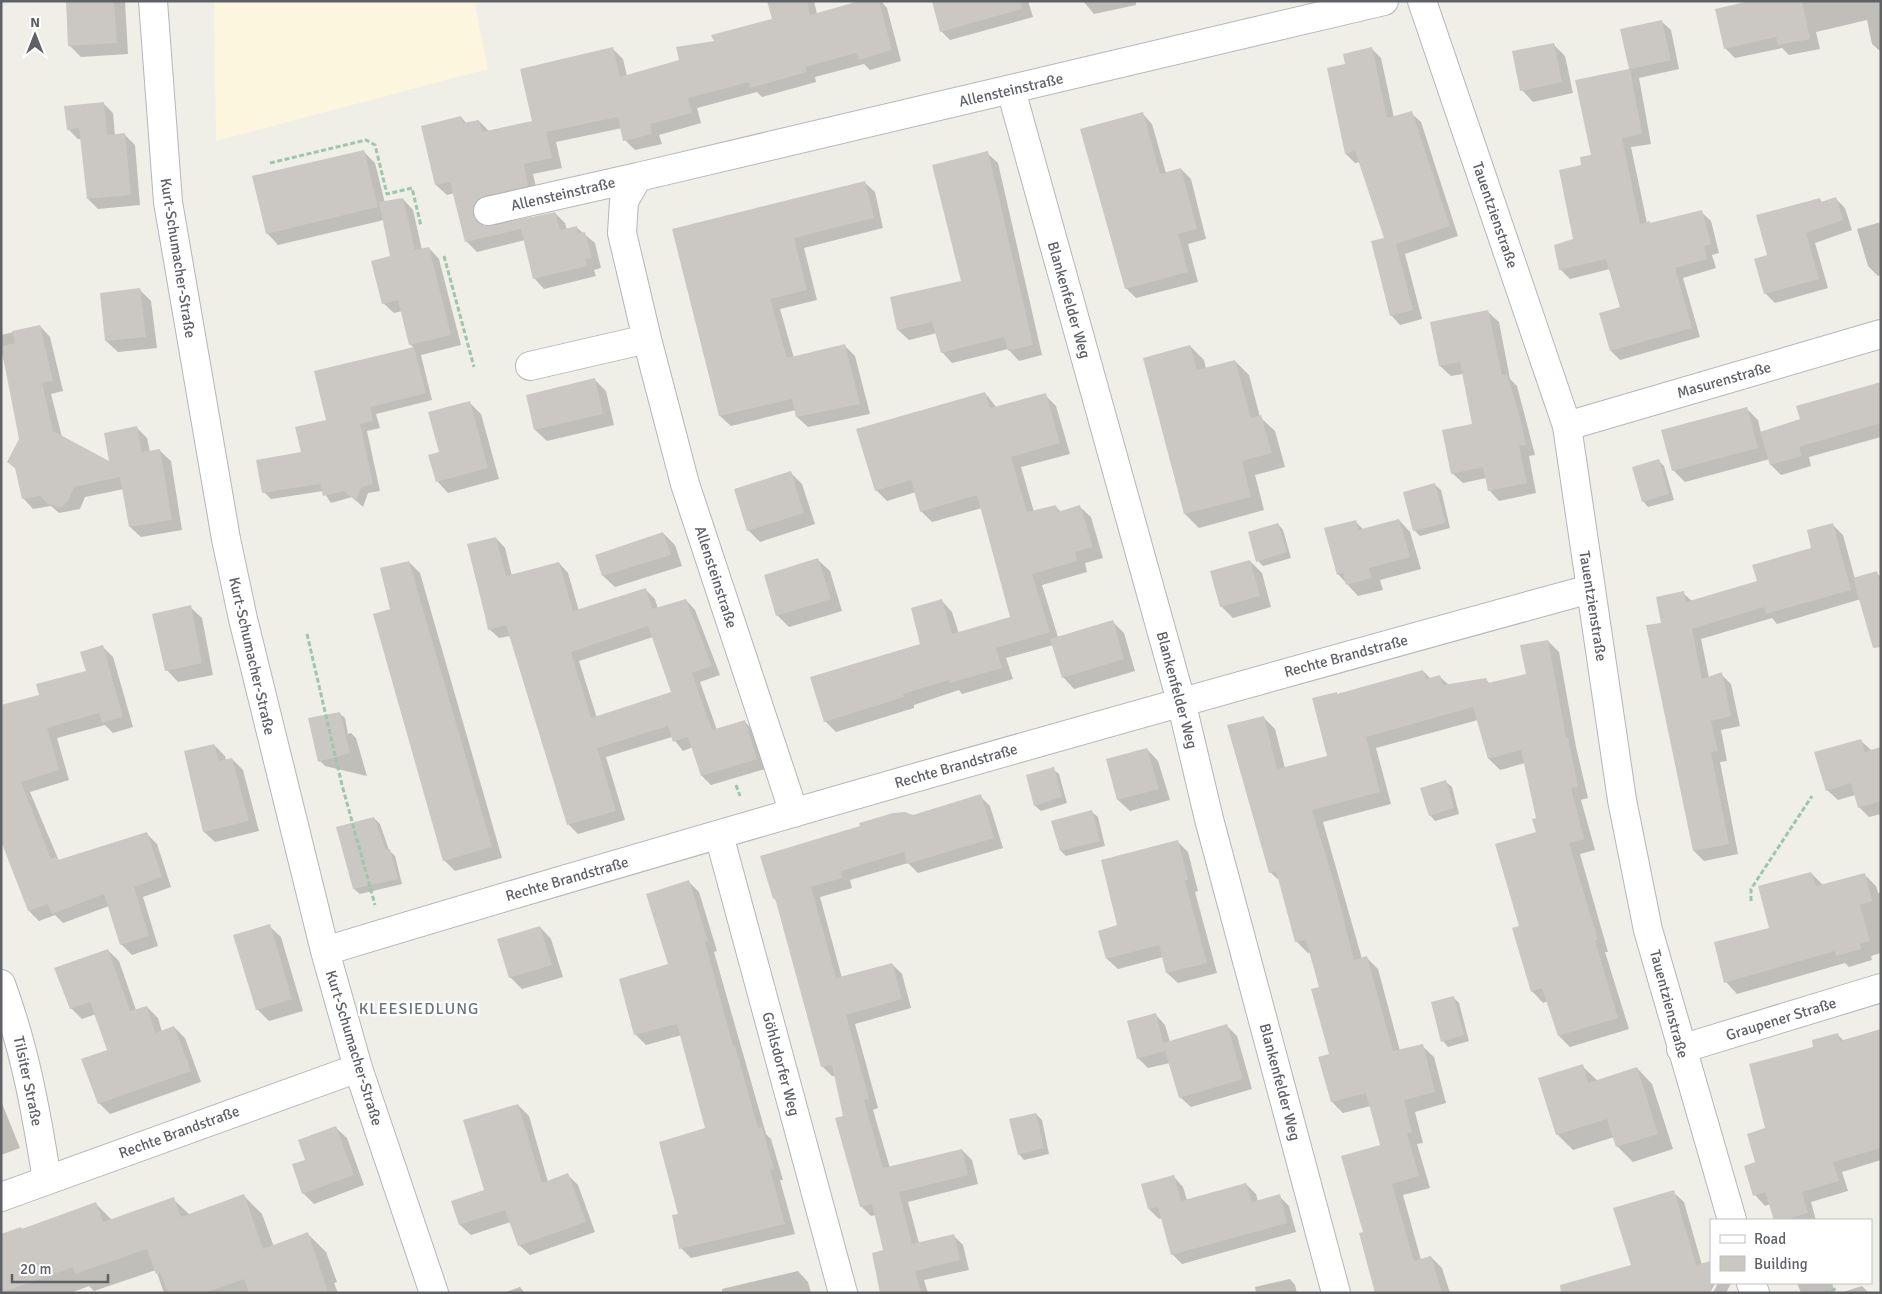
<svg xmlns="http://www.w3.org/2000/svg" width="1882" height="1294" font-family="Signika,sans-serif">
<rect width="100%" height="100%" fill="#efeee7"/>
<path fill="#fcf6df" d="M214 1H487L475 5 488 69 216 141Z"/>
<path fill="#0003" fill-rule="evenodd" d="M67 1H125L128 54 81 57 69 45Z
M769 1H814L817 14 864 1H881L887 8 901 61 870 70 864 64 815 77 816 82 762 97 757 92 697 108 701 123 659 135 662 144 635 150 625 140 622 128 556 142 562 168 533 174 538 196 483 218V226L555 213 565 223 567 230 576 227 595 243 601 268 594 270 596 276 544 289 534 278 525 240 477 252 466 241 455 193 447 195 436 185 422 127 461 117 467 124 479 121 489 131 534 122 613 49 623 59 627 76 681 61 716 41 774 20Z
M933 1H1028L1033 17 950 40 941 31Z
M1083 1H1136V5L1094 14Z
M1756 1H1881V52L1872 44 1867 20 1816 32 1820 49 1789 55 1782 48 1735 58 1725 48Z
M1661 21 1671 30 1679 69 1639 78 1651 144 1631 147 1647 223 1651 224 1701 212 1711 221 1719 253 1712 255 1716 268 1683 278 1700 337 1620 360 1611 351 1601 314 1621 308 1610 269 1570 279 1560 269 1574 240 1582 166 1592 156 1630 70 1621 30Z
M1553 44 1565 56 1573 93 1533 102 1522 90Z
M1372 49 1381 58 1394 118 1411 113 1421 122 1458 236 1405 254 1422 319 1400 325 1391 315 1385 239 1360 162 1355 163 1346 154 1328 69 1346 65Z
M103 103 113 113 115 136 125 135 135 145 140 205 98 209 88 199 82 139H78L68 129Z
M1142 113 1152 124 1166 173 1181 169 1191 179 1206 239 1188 244 1198 282 1136 298 1126 288Z
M363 151 375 163 385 203 403 199 413 210 422 250 429 248 439 259 461 345 421 355 432 400 376 414 380 428 367 431 380 491 368 493 363 507 352 497 331 503 323 491 271 499 264 492 303 453 327 420 414 348 410 344 402 311 394 313 383 303 391 257 384 220 278 245 267 233Z
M987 153 998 163 1042 355 1019 361 1008 349 952 363 942 352 937 333 909 340 898 330 963 282Z
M864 182 875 192 883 228 804 248 817 300 780 309 794 358 844 345 855 356 870 414 808 427 797 417 796 410 731 426 720 416 673 230Z
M1836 199 1845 208 1852 230 1815 243 1828 288 1775 303 1765 293 1768 256 1820 200 1823 203Z
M1881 222V275L1878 276 1868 266 1857 229Z
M139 289 151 301 157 348 118 352 106 341Z
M1488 312 1499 322 1510 379 1517 386 1535 455 1529 456 1536 493 1499 501 1489 490 1486 478 1463 483 1452 473 1473 425 1463 374 1451 376 1440 366Z
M40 326 50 337 63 391 51 394 62 437 111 463 137 428 147 438 150 452 160 451 171 461 182 530 141 537 130 527 124 489 85 497 80 509 59 513 51 506 33 509 23 498 17 470 8 461 20 439 18 417 1 350V335Z
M1190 346 1204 360 1206 369 1235 361 1249 375 1260 417 1275 431 1285 467 1255 475 1264 510 1199 528 1185 514Z
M594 379 606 391 614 425 547 441 535 430Z
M1881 383V437L1809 457 1811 466 1781 475 1771 465 1770 459 1685 482 1673 470 1746 408 1758 420 1761 433 1802 420Z
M985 393 997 408 1045 395 1056 406 1070 454 1021 467 1034 512 1055 506 1061 512 1080 507 1091 517 1103 558 1085 563 1087 572 1042 585 1058 637 1112 621 1124 633 1135 671 1074 689 1063 677 1053 645 1006 658 1013 679 962 694 959 690 914 705V708L836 732 825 721 921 645 942 601 952 612 959 634 1012 618 982 508 932 522 921 511 916 492 887 501 876 490Z
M469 402 481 414 499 479 448 493 437 481 441 453Z
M1659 461 1664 466 1674 500 1648 507 1643 501Z
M791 473 802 484 815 524 760 542 748 530Z
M1435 485 1441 490 1450 528 1420 536 1415 531Z
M1399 520 1410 532 1421 569 1380 580 1383 590 1358 596 1338 574 1355 521 1364 530Z
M1278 524 1283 530 1291 558 1263 566 1258 561Z
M1833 525 1843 535 1855 579 1876 572 1881 577V618L1861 599 1777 624 1772 618 1701 639 1709 678 1721 674 1731 684 1740 726 1721 730 1727 761 1720 762 1738 854 1704 861 1694 851 1663 624 1683 593 1692 601 1758 582 1813 549Z
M663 533 675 545 682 566 615 587 603 576 597 555Z
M496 538 505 548 512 576 559 563 568 573 579 611 645 589 655 599 658 609 686 600 695 610 720 675 700 682 717 730 744 721 754 731 765 769 711 785 702 776 693 747 683 751 672 737 606 757 625 820 578 834 569 825 510 636 499 638 489 629ZM653 637 673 693 597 718 579 661Z
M818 560 830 571 842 611 789 627 778 616 765 576Z
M1250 561 1262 573 1271 607 1233 618 1221 606Z
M409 562 420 573 502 858 455 871 444 860 392 610Z
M190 607 202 618 213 675 178 682 167 670Z
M1548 641 1559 652 1576 747 1588 798 1581 800 1595 850 1580 854 1608 952H1605L1629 1029 1570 1047 1559 1036 1548 1001 1543 1003 1532 991 1521 927 1538 833 1537 819 1525 763 1500 770 1489 759 1478 720 1376 748 1391 804 1323 822 1362 959 1367 958 1378 969 1400 1051 1422 1046 1434 1057 1446 1103 1415 1112 1423 1143 1417 1144 1430 1188 1403 1195 1421 1260 1431 1257 1442 1268 1450 1293H1377L1364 1233 1381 1146 1371 1106 1343 1113 1332 1102 1319 1058 1330 1055 1321 988 1311 952 1308 953 1297 942 1281 882 1270 872 1263 717 1275 729 1285 768 1328 757 1338 695 1423 671 1431 679 1440 677 1449 685 1486 679 1490 684 1527 675Z
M103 647 113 657 133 727 113 733 105 725 57 738 69 780 30 792 59 861 147 834 157 844 171 887 143 897 158 946 132 955 121 944 109 906 63 923 55 915 39 921 29 911 2 839 40 696 87 672Z
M339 713 345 718 348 734 351 733 356 738 367 776 325 766 319 760Z
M1860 740 1871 750 1881 748V814L1869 817 1859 807 1855 795 1838 800 1827 790Z
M214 745 225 756 226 761 232 759 243 770 259 831 215 842 204 832Z
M1147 749 1158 761 1170 800 1130 811 1118 800 1107 760Z
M1053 769 1059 774 1067 803 1041 811 1035 806Z
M1446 782 1452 787 1459 814 1435 821 1430 815Z
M980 796 990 806 1003 848 918 873 908 863 850 880 852 888 820 897 842 978 892 964 902 974 911 1008 855 1024 878 1108 873 1110 890 1168 962 1150 972 1160 978 1184 908 1202 919 1243 953 1235 963 1245 969 1270 924 1280 928 1293H882L885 1251 876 1215 871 1216 861 1206 836 1076H832L823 1067 777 902 774 898 913 816Z
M1092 812 1098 817 1105 846 1066 856 1061 851Z
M374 818 380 824 389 850 395 856 402 884 360 894 354 889Z
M1177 841 1188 852 1198 891 1195 892 1217 973 1178 983 1167 973 1163 957 1118 969 1107 959 1100 932 1119 926Z
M1811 873 1823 885 1864 874 1876 886 1878 893H1881V953L1871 956 1872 960 1849 967 1845 963 1737 994 1726 982 1771 929Z
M689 882 699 892 717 951 714 952 766 1134 771 1139 783 1180H780L795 1234 691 1258 681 1248 680 1215 706 1129 682 1035 646 1045 636 1035 621 980 669 965Z
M269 926 281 937 303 1011 269 1021 257 1009Z
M540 927 551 939 563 977 522 989 510 977Z
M108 950 119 961 136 1010 147 1007 158 1018 162 1032 174 1027 185 1038 201 1082 110 1114 99 1103 109 1051 96 1014 82 1019 71 1008Z
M1453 997 1459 1003 1469 1041 1448 1047 1443 1041Z
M1155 1014 1165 1025 1170 1042 1227 1026 1237 1036 1252 1089 1191 1107 1180 1097 1170 1063 1148 1068 1138 1058Z
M1881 1031V1160L1842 1172 1848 1191 1811 1202 1816 1220H1776L1770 1204 1765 1206 1755 1195 1757 1163 1767 1129 1815 1048 1838 1035 1844 1041Z
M1582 1066 1598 1081 1637 1068 1652 1084 1673 1149 1633 1162 1617 1146 1614 1137 1573 1150 1557 1134Z
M1 1101 20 1148 1 1155Z
M518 1105 529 1116 548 1182 568 1175 578 1185 595 1232 530 1255 519 1245 511 1222 471 1235 460 1225 453 1202 486 1190Z
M1036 1114 1042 1120 1049 1154 1024 1160 1019 1154Z
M336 1128 347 1138 364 1185 314 1204 303 1193 307 1160Z
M1174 1177 1183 1187 1187 1200 1246 1184 1256 1194 1258 1202 1279 1196 1289 1206 1296 1232 1182 1264 1172 1254 1162 1218 1159 1219 1149 1209Z
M1673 1192 1684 1202 1702 1265 1711 1283H1715L1710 1293 1632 1266Z
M244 1196 262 1214 274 1247 308 1234 326 1252 337 1282 334 1283 338 1293H164L156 1270 94 1291 89 1286 70 1293H1V1236L96 1204 112 1220 173 1199 190 1215Z
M798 1271 808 1282 811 1293H722V1289Z
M1290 1279 1295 1285 1297 1293H1256L1255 1287Z
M1718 1283H1731L1726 1293H1713Z
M1797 1283H1832L1835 1293H1801Z
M1862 1286 1869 1293H1840Z
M520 1287 525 1293H503Z"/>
<path fill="#cbc8c4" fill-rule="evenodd" d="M66 1H114L117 43 68 46Z
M767 1H807L810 15 859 1H879L892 50 859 60 856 53 805 67 807 72 750 88 749 82 688 98 692 113 650 124 652 134 623 141 618 117 546 132 552 158 524 164 528 186 484 196 478 199 473 206V215L476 221 483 226H491L555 212 560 230 577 226 578 233 585 232 592 258 585 259 587 266 533 279 521 229 465 242 450 182 435 185 421 126 461 116 463 123 479 120 482 132 532 121 520 69 613 47 620 77 679 60 676 47 714 41 711 35 772 19Z
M932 1H1021L1022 9 940 32Z
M1750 1H1802L1810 39 1778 45 1776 37 1724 49 1715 9Z
M1662 20 1671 60 1630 69 1642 134 1622 138 1640 224 1650 221V223L1702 210 1711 244 1704 246 1707 259 1675 268 1692 328 1610 351 1599 313 1620 307 1606 259 1559 270 1554 245 1573 239 1559 170 1581 165 1580 157 1591 155 1575 80 1629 69 1620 29Z
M1554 43 1562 82 1520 91 1512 51Z
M1372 47 1387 118 1412 111 1450 226 1396 244 1413 310 1390 316 1371 241 1384 238 1355 151 1345 154 1327 68 1345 64 1343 54Z
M104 102 107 135 125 133 131 195 87 199 79 128 67 130 64 106Z
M1143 112 1160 174 1181 168 1197 229 1178 234 1188 272 1125 289 1080 129Z
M364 150 378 207 266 234 252 176Z
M988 151 1033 345 1008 351 1004 337 941 353 932 322 897 330 890 297 961 281 932 165Z
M865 181 874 218 794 238 807 290 770 299 787 358 845 344 860 404 796 417 792 399 719 416 672 229Z
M1836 197 1843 220 1806 233 1819 279 1764 294 1754 259 1767 255 1756 215 1820 198 1821 202Z
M403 198 415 250 429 247 451 335 409 345 398 300 382 304 371 261 390 256 379 202Z
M140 288 146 337 105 341 100 293Z
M1488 310 1502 375 1507 374 1519 414 1526 445 1519 446 1527 483 1488 491 1483 467 1451 474 1442 430 1472 424 1460 362 1439 366 1430 322Z
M40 325 53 381 42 383 53 431 109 461 104 433 137 426 142 452 160 449 172 520 129 527 120 477 74 487 68 501 61 507 48 504 40 496 22 499 15 468 7 462 19 439 1 346 15 343 12 331Z
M1190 345 1197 370 1235 360 1251 418 1261 415 1272 453 1242 461 1251 497 1184 514 1143 358Z
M414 347 426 393 370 407 373 421 360 424 373 484 361 487 356 501 344 491 323 496 320 484 262 493 256 460 301 452 295 427 326 420 314 371Z
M595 378 603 414 534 430 526 395Z
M1881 382V423L1799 447 1802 456 1770 465 1760 432 1800 419 1796 406Z
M985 392 990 408 1046 393 1060 443 1011 457 1027 512 1056 505 1058 512 1080 505 1093 547 1075 552 1077 561 1032 574 1050 632 996 648 1002 668 950 683 949 680 903 694 904 697 824 722 810 677 920 644 911 608 942 599 952 634 1010 617 977 495 920 512 911 480 875 491 856 429Z
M470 401 488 468 436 482 428 455 439 452 428 412Z
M1747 407 1758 448 1672 471 1661 430Z
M1659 459 1669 494 1642 502 1632 467Z
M791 471 804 513 747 531 734 489Z
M1435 483 1446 523 1413 531 1403 492Z
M1399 519 1410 557 1369 568 1372 578 1346 585 1343 573 1337 575 1324 528 1356 520 1358 530Z
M1278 523 1287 552 1256 562 1248 532Z
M1833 523 1851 590 1766 614 1764 607 1692 629 1702 679 1722 672 1731 716 1711 721 1718 751 1711 752 1729 844 1693 851 1646 625 1661 623 1656 597 1684 591 1686 602 1757 581 1752 565 1811 548 1807 530Z
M663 532 671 555 602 576 595 555Z
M496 537 506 576 559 562 573 611 646 588 652 609 686 599 712 666 692 673 712 730 745 720 757 759 701 776 688 737 673 742 668 726 597 748 616 811 567 825 506 625 488 630 485 616 467 544ZM648 626 671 692 591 718 571 652Z
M818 558 831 599 776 616 764 575Z
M1250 560 1260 596 1220 607 1210 571Z
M409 561 492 847 443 861 373 614 390 609 380 568Z
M1877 571 1881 585V647L1873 648 1853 578Z
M191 605 202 663 165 671 152 614Z
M1113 620 1124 659 1062 678 1050 639Z
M1548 640 1566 737H1568L1578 787 1571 788 1584 839 1569 843 1598 940 1595 941 1618 1018 1558 1036 1542 988 1531 992 1512 928 1519 926 1495 844 1536 832 1532 819 1536 818 1521 750 1488 759 1473 707 1366 737 1380 792 1312 810 1337 893 1354 960 1367 956 1393 1051 1423 1044 1435 1092 1404 1100 1412 1132 1407 1133 1419 1176 1392 1184 1414 1261 1431 1256 1442 1293H1375L1359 1233 1363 1232 1341 1156 1380 1145 1366 1093 1331 1102 1318 1057 1329 1054 1311 989 1319 987 1306 940 1295 942 1276 871 1269 873 1227 725 1264 716 1277 769 1327 756 1312 698 1337 692V694L1423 670 1426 679 1440 675 1443 685 1486 678 1488 683 1526 674 1520 645Z
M103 645 123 717 102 723 99 713 47 728 59 770 21 782 51 859 56 857 58 860 147 832 162 877 134 887 149 936 120 945 104 894 52 914 48 904 28 911 1 841V705L39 695 36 684 86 671 80 652Z
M340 712 350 753 318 762 308 718Z
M1861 739 1865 752 1881 747V801L1858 808 1851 783 1826 791 1814 752Z
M214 744 219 761 232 758 249 821 203 832 184 751Z
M1147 748 1159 789 1117 800 1106 759Z
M1054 767 1062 797 1034 806 1026 775Z
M1446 780 1454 808 1429 816 1420 788Z
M981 794 994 838 907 864 904 852 841 871 843 878 811 887 836 978 892 963 902 999 846 1015 869 1099 864 1100 883 1168 962 1149 968 1175 899 1192 912 1244 954 1234 960 1260 915 1271 921 1293H880L872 1253 883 1250 872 1204 860 1207 835 1118 843 1116 832 1065 821 1067 775 898 773 899 760 856 860 826 859 823 893 813 905 812 913 815Z
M1092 810 1100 841 1060 851 1051 821Z
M374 817 386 850 390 849 398 879 353 889 336 827Z
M1178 840 1188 880 1185 881 1207 963 1166 973 1159 945 1106 959 1098 931 1117 925 1101 860Z
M1811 872 1816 886 1865 873 1872 901 1860 905 1870 941 1860 944 1861 949 1836 956 1835 951 1724 983 1714 942 1769 928 1758 886Z
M689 880 708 941 705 942 733 1046H735L758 1128 762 1127 774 1169 770 1170 785 1224 679 1249 672 1215 678 1214 659 1142 705 1128 677 1024 634 1035 619 979 668 964 646 894Z
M270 924 292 999 256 1010 233 935Z
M540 926 552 965 509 978 497 939Z
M108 949 130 1011 147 1006 155 1033 174 1026 191 1071 98 1104 81 1059 107 1050 90 1002 70 1009 54 968Z
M1454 996 1464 1035 1441 1042 1431 1002Z
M1156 1013 1163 1043 1227 1024 1243 1079 1179 1098 1165 1051 1137 1059 1127 1021Z
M1881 1029V1148L1833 1162 1839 1181 1802 1192 1808 1213 1784 1220H1774L1765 1192 1753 1196 1744 1166 1755 1162 1747 1134 1765 1128 1749 1064 1813 1047 1812 1040 1838 1033 1840 1041Z
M1583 1064 1588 1083 1637 1067 1658 1134 1616 1147 1607 1119 1556 1135 1538 1078Z
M518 1104 542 1183 568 1173 586 1222 518 1246 505 1210 459 1225 451 1201 484 1190 463 1120Z
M1036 1113 1044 1148 1018 1155 1009 1119Z
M336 1126 354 1175 302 1194 292 1164 305 1160 298 1140Z
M1174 1175 1181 1201 1246 1183 1252 1202 1280 1194 1287 1223 1171 1255 1158 1207 1148 1209 1141 1184Z
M1674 1190 1696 1265 1711 1261V1293H1561L1560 1285 1631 1265 1613 1208Z
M244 1194 263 1249 308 1232 328 1293H249L244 1279 205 1293H168L160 1272 156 1274 147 1249 75 1274 73 1267 1 1293V1234L21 1227 22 1229 96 1202 103 1222 174 1197 181 1217Z"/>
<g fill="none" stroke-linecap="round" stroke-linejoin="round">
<defs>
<path id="minor" d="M153 1 168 202 226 539 243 619 325 951 358 1068 434 1293
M1422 1 1567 426 1622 800 1648 930 1732 1220
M1011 90 1181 701 1209 819 1336 1293
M488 211 638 177
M530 366 647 339
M1567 426 1881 334
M794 813 685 484 647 339 622 233 624 201 638 177 1384 1
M719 835 843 1293
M325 951C745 824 1167 705 1590 589
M1 984C25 1049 36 1111 47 1180
M1681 1049 1881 988
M1 1197 358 1068
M1751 1283 1755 1293"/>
</defs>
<use href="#minor" stroke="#b4b6ba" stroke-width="30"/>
<path stroke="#9ec6ab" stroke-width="3" stroke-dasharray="5 2.5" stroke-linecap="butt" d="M270 163 366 140 375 145 387 194 412 188 421 226
M444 256 474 367
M307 634 342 785 375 905
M736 785 740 796
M1751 901V889L1812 796
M1824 1293 1838 1288"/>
<use href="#minor" stroke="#fff" stroke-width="28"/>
</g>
<g text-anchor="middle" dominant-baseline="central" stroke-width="4.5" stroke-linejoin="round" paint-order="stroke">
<g font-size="15" fill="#5e6166" stroke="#fff">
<text transform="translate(1011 90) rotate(-13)">Allensteinstraße</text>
<text transform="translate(563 194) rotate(-13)">Allensteinstraße</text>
<text transform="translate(1495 215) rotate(71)">Tauentzienstraße</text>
<text transform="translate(178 258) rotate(81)">Kurt-Schumacher-Straße</text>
<text transform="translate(1069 300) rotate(74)">Blankenfelder Weg</text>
<text transform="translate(1724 380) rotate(-16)">Masurenstraße</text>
<text transform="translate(716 577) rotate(72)">Allensteinstraße</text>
<text transform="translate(1593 606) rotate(81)">Tauentzienstraße</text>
<text transform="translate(252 656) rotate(77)">Kurt-Schumacher-Straße</text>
<text transform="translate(1346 656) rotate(-15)">Rechte Brandstraße</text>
<text transform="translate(1177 690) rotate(75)">Blankenfelder Weg</text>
<text transform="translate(956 766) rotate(-16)">Rechte Brandstraße</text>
<text transform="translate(567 879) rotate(-16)">Rechte Brandstraße</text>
<text transform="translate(1669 1004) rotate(75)">Tauentzienstraße</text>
<text transform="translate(1781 1019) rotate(-17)">Graupener Straße</text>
<text transform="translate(354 1048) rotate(73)">Kurt-Schumacher-Straße</text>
<text transform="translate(781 1064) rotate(75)">Göhlsdorfer Weg</text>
<text transform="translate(28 1081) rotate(78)">Tilsiter Straße</text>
<text transform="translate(1280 1082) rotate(75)">Blankenfelder Weg</text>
<text transform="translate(179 1132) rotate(-20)">Rechte Brandstraße</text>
</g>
<g font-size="16" letter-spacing="1" fill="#6f7378" stroke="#fff">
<text x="419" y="1009">KLEESIEDLUNG</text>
</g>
</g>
<rect width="1882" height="1294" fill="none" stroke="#5e6166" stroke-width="5"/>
<rect x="1710" y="1219" width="162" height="65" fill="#ffffff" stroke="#bfc0c2"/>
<rect x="1720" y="1235" width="25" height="8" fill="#ffffff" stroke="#bfc0c2"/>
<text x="1754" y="1244" font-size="15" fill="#5e6166">Road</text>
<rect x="1720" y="1256" width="25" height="15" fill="#cbc8c4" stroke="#bfc0c2"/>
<text x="1754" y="1269" font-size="15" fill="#5e6166">Building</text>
<g transform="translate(35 35)" stroke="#ffffff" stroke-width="4" paint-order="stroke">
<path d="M0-4L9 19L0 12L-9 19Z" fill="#5e6166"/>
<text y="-8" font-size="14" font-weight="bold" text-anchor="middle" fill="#5e6166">N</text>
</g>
<path d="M12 1274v8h96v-8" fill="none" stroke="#5e6166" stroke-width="2.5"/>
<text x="20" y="1274" font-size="15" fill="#5e6166" stroke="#ffffff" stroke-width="4" paint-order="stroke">20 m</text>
</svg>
